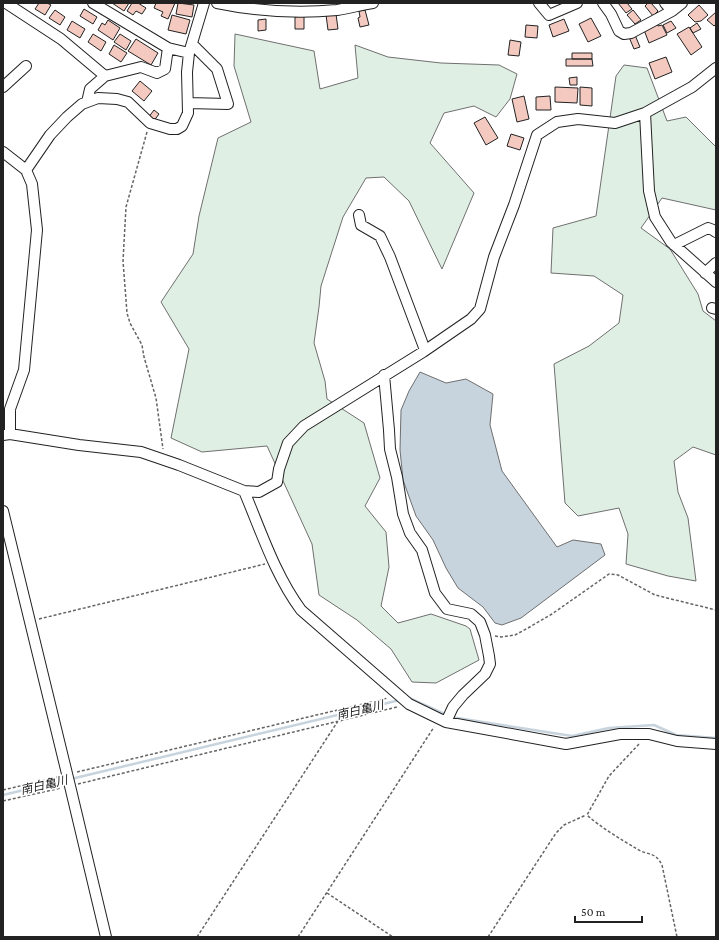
<svg xmlns="http://www.w3.org/2000/svg" width="719" height="940" font-family="'Crimson Pro','Noto Sans JP',serif">
<rect width="100%" height="100%" fill="#fff"/>
<path fill="#e0efe3" stroke="#6f6f6f" d="M235 34 314 51 320 89 358 78 355 45 388 57 441 63 499 65 517 74 510 99 496 117 474 106 444 113 430 143 474 193 442 269 409 201 384 177 366 178 343 217 321 286 319 307 314 343 325 381 327 399 364 423 380 478 365 506 386 532 389 567 381 606 398 623 431 614 466 626 470 629 479 660 436 683 412 682 391 649 357 620 319 595 312 544 267 446 202 452 171 438 189 349 161 302 193 254 199 216 218 138 251 122 234 66Z
M624 65 647 68 667 121 686 117 716 147V210L662 198 641 228 670 249 698 294 703 311 716 321V455L693 447 674 461 678 492 688 518 696 581 668 576 626 564 628 534 619 508 578 516 565 503 554 364 589 346 619 323 623 295 594 276 551 273 553 228 596 216 616 76Z"/>
<path fill="#c7d3dd" stroke="#6f6f6f" d="M420 372 446 383 466 379 493 394 490 425 502 471 557 547 573 540 601 544 605 555 521 618 502 625 495 623 483 607 458 588 446 568 433 540 416 516 403 480 400 450 401 410 409 391Z"/>
<g fill="none" stroke-linecap="round" stroke-linejoin="round">
<path stroke="#c7d3dd" stroke-width="2.5" d="M409 698 447 715
M451 717 572 736 609 728 654 725 676 735 716 738
M71 779 400 700
M3 795 66 780"/>
</g>
<path fill="#f3c9c0" stroke="#222" d="M39 3H47L51 5 45 15 35 9Z
M112 3H129L124 11Z
M132 3H138L146 8 142 14 136 11 133 15 127 11Z
M156 3H175L168 19 161 16 163 12 154 8Z
M178 3 194 5 192 17 176 14Z
M618 3H627L632 9 626 13Z
M648 3H651L658 11 653 16 645 6Z
M699 5 708 15 701 21 695 22 688 15Z
M84 9 97 17 93 24 80 16Z
M55 10 65 17 60 25 49 18Z
M365 10 369 25 360 27 358 18 360 17 359 11Z
M633 10 641 20 635 24 627 15Z
M716 12V24L714 26 707 20Z
M336 14 338 29 328 30 326 15Z
M172 15 190 20 186 34 168 30Z
M304 16V29H295V17Z
M591 18 601 36 588 42 579 24Z
M266 19V30L258 31V20Z
M564 19 569 31 553 37 549 25Z
M108 20 120 28 113 40 98 30 102 23 105 25Z
M72 21 85 29 80 38 67 30Z
M671 21 676 28 667 33 663 25Z
M697 23 701 29 693 33 690 28Z
M657 24 658 26 662 25 667 35 649 43 644 30Z
M526 25 538 26 537 38 525 37Z
M689 27 702 47 691 55 677 34Z
M93 34 106 42 101 51 88 42Z
M120 34 131 41 126 50 114 42Z
M635 35 640 47 634 49 629 37Z
M136 39 158 53 151 65 128 51Z
M510 40 521 42 519 56 508 55Z
M114 45 127 53 121 62 109 54Z
M572 53H592V59H572Z
M666 57 672 72 655 79 649 63Z
M566 59H592L593 66H566Z
M577 77V85H570L569 78Z
M140 81 152 91 144 101 132 91Z
M555 87 578 88 577 103 555 102Z
M580 87 592 88V106L580 105Z
M524 96 529 119 517 122 512 99Z
M550 96 551 110H536V97Z
M154 110 159 114 153 122 148 118Z
M485 117 498 138 486 145 474 123Z
M511 134 524 138 520 150 507 146Z"/>
<g fill="none" stroke-linecap="round" stroke-linejoin="round">
<defs>
<path id="minor" d="M6 3 61 39 105 76 141 67 157 73 165 69 168 48
M93 3 168 48 189 53 204 3
M217 3C256 11 297 14 337 10 349 8 361 5 373 3
M539 3 549 15 577 3
M603 3 611 14 619 31 624 34 631 33 672 11 682 3
M665 3 672 11
M3 87 26 66
M87 102 90 89 105 76
M188 103 228 104 217 69 192 44
M645 113 649 191 655 217 671 242 716 282
M3 152 26 170 32 184 37 230 24 370 10 409V434
M26 170 50 135 67 117 82 104 98 98 117 99 128 102 150 123 170 129H177L182 126 188 113 187 72 189 53
M359 215 361 225 380 236 390 257 425 350
M674 245 708 228 713 230 716 232
M705 273 716 263
M712 308 716 309
M384 375 389 430 390 449 397 477 403 514 410 533 422 550 435 593 447 609 471 614 480 622 485 635 489 656 490 664 485 674 463 695 453 707 446 722
M3 435 10 434 79 445 141 452 179 465 244 491 259 492 277 482 279 469 288 443 304 426 423 352 471 319 480 309 494 257 514 205 537 135 557 122 578 119 615 123 645 113 692 87 716 68
M244 491C261 531 275 575 301 610L409 704 446 722 566 744 620 734H649L677 741 716 744
M3 511 70 786 106 937"/>
</defs>
<use href="#minor" stroke="#222" stroke-width="12"/>
<path stroke="#646464" stroke-width="1.5" stroke-dasharray="3 2" stroke-linecap="butt" d="M147 132 126 207 123 261 127 313 130 323 142 345 144 357 156 398 163 449
M39 619 265 564
M495 636 501 637 515 635 528 628 552 614 609 574 618 575 655 595 716 610
M639 744 609 776 587 815C600 827 622 840 637 849 648 856 655 851 662 865L677 937
M77 772 388 698
M78 784 397 707
M3 790 58 777
M3 801 61 788
M327 893 393 937
M197 937 338 721
M298 937 434 727
M488 937 556 833 564 825 586 815"/>
<use href="#minor" stroke="#fff" stroke-width="10"/>
</g>
<g text-anchor="middle" dominant-baseline="central" stroke-width="3" stroke-linejoin="round" paint-order="stroke">
<g font-size="12" font-style="italic" fill="#222" stroke="#fff">
<text transform="translate(360 710) rotate(-13)">南白亀川</text>
<text transform="translate(44 785) rotate(-13)">南白亀川</text>
</g>
</g>
<rect width="719" height="940" fill="none" stroke="#222222" stroke-width="8"/>
<path d="M575 916v6h67v-6" fill="none" stroke="#222222" stroke-width="2"/>
<text x="581" y="916" font-size="12" fill="#222222" stroke="#ffffff" stroke-width="3" paint-order="stroke">50 m</text>
</svg>
